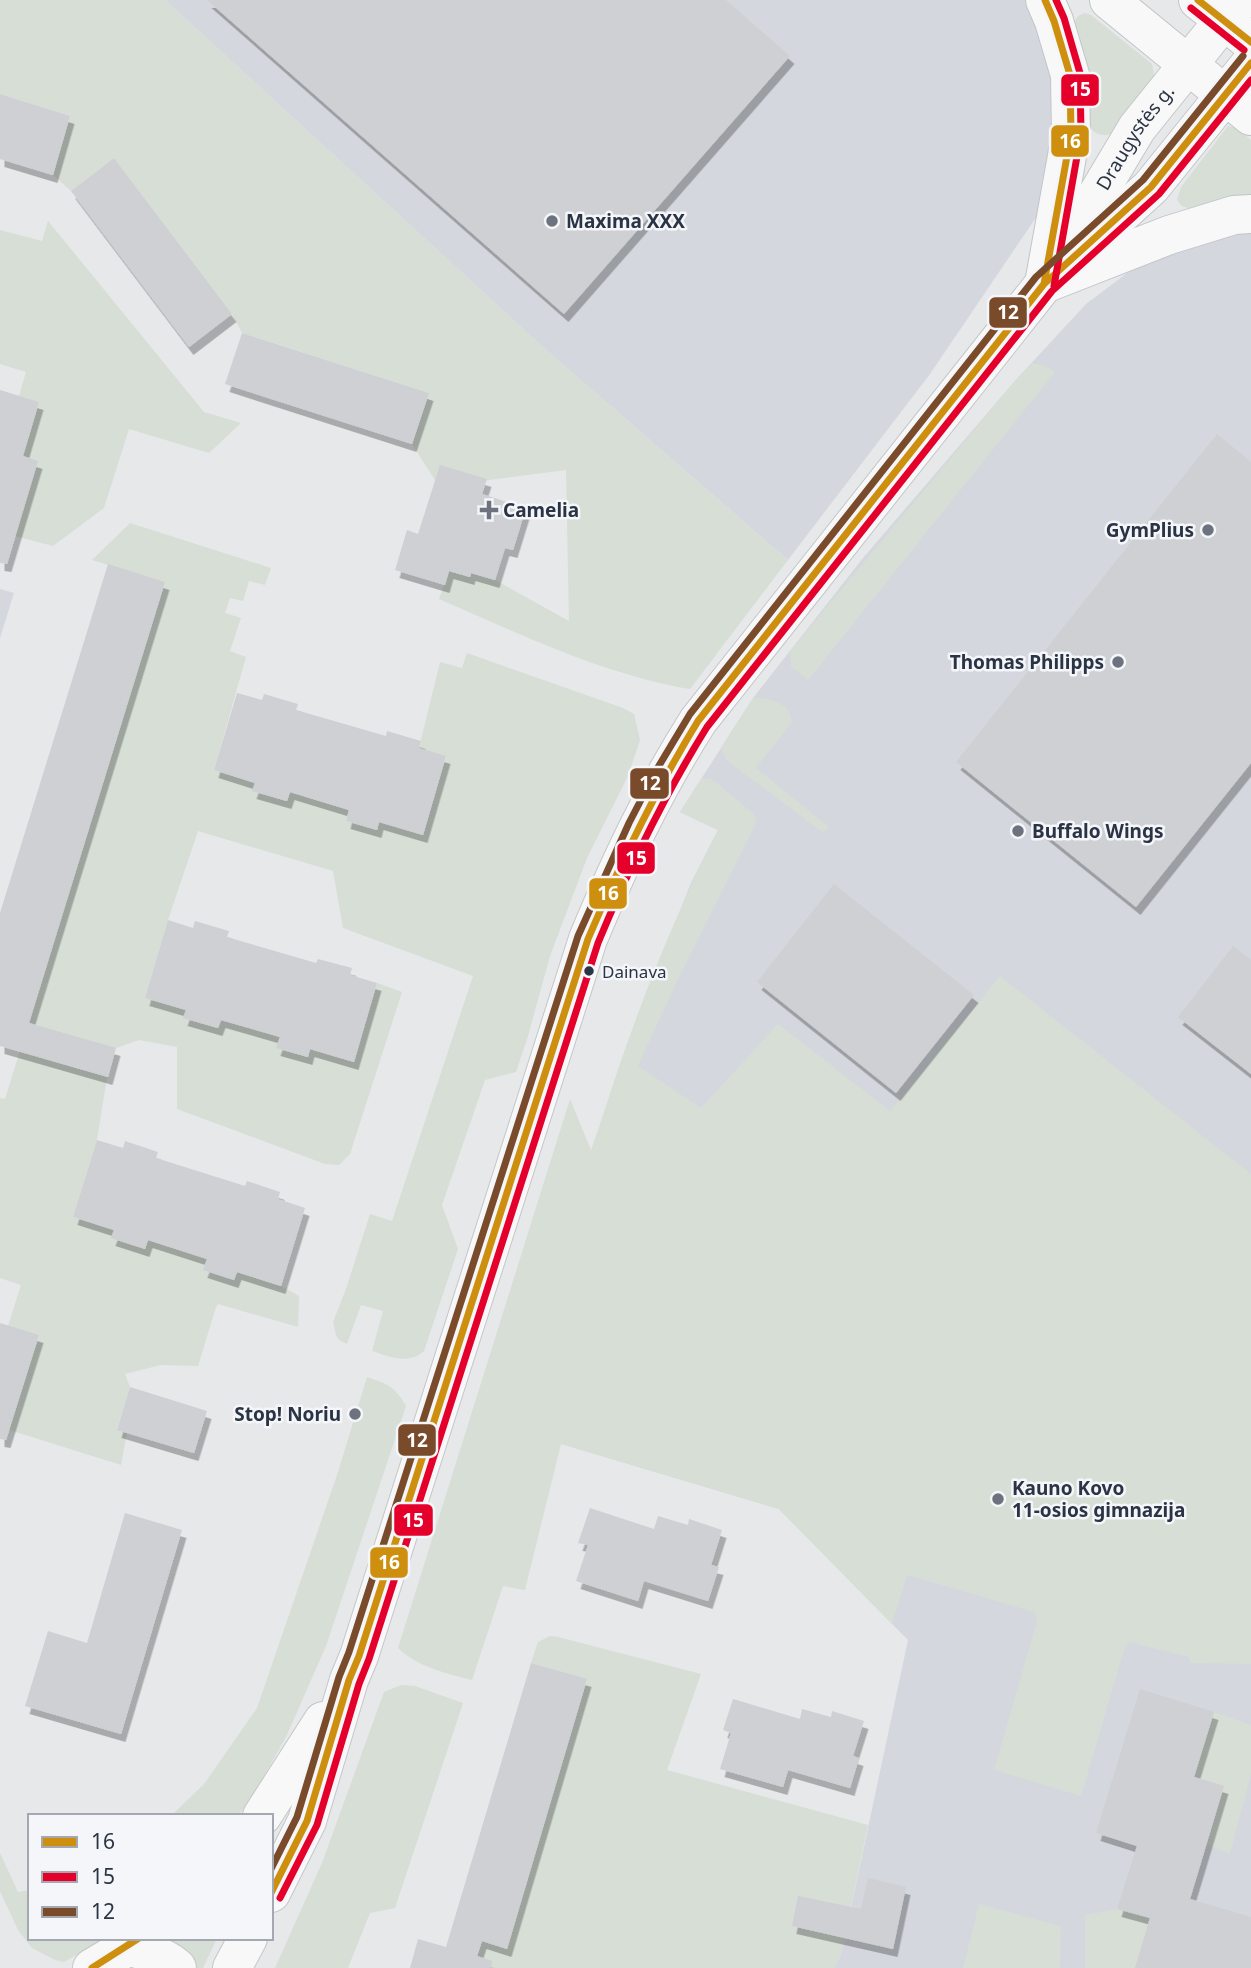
<svg xmlns="http://www.w3.org/2000/svg" width="1251" height="1968" font-family="'Noto Sans',sans-serif">
<defs>
<filter id="shadow"><feDropShadow dx="4.5" dy="8" stdDeviation="0" flood-color="#0004"/></filter>
</defs>
<rect width="100%" height="100%" fill="#e6e8ea"/>
<path fill="#d4d7dd" d="M165 0H1027L1046 37 1056 103 1049 177 1037 216 930 374 788 560 544 348Z
M1251 232V1968H834L841 1955 908 1640 779 1509 508 1428 623 1056 691 883 718 830 680 812 753 698 863 558 1014 382 1086 304 1151 255 1213 235Z
M0 589 14 593 0 638Z"/>
<path fill="#d6ded6" d="M0 0H165L544 348 788 560 690 689C602 674 520 634 439 599L449 571 470 577 471 573 495 580 569 621 566 470 451 485 435 480 412 444 429 393 242 333 232 314 114 158 71 191 53 175 70 116 0 94Z
M1085 13 1091 15 1152 64 1154 75 1153 80 1111 134C1103 137 1095 134 1089 127L1072 25 1078 16Z
M1228 126 1237 128 1251 140V200L1191 209 1182 206 1177 200 1181 187Z
M48 221 204 412 241 423 209 453 129 429 104 508 53 546 15 536 7 452 29 437 39 402 19 396 26 372 0 364V230L42 241Z
M1032 363 1043 365 1055 372 808 680 791 667 790 651 1014 382Z
M130 523 271 568 265 585 249 581 243 601 230 598 225 613 241 618 230 651 246 657 214 770 255 783 253 791 287 801 290 792 349 810 346 821 377 830 379 822 423 835 446 757 419 748 440 662 462 668 467 653 623 708 634 714 640 740 628 776 587 858 550 956 528 1036 516 1072 485 1080 442 1205 458 1249 424 1351C408 1365 390 1357 372 1351L383 1311 361 1305 347 1344 339 1340 336 1335 333 1322 346 1289 370 1214 392 1221 473 976 343 928 333 871 198 831 168 920 145 998 186 1010 184 1018 218 1028 221 1020 280 1037 277 1048 307 1057 310 1049 353 1062 377 983 402 992 350 1154 339 1165 325 1164 177 1109V1047L139 1040 116 1048 56 1062 107 1077 97 1140 73 1217 114 1230 112 1238 145 1249 148 1240 207 1259 234 1279 237 1272 281 1286 299 1296 298 1327 218 1304 216 1307 198 1366 161 1365 125 1374 130 1387 117 1429 127 1433 121 1465 0 1427V1389L20 1395 39 1336 8 1326 21 1285 0 1278V1098L5 1099 165 582 92 560Z
M753 698C770 699 790 701 792 722L756 768 829 827 823 833 726 760 721 748Z
M701 779H711L718 784 754 814 756 823 680 975 638 1066 701 1108 778 1024 890 1111 1000 976 1251 1174V1664L1190 1663 1189 1657 1129 1642 1125 1647 1081 1796 994 1770 1037 1621 1034 1612 907 1575 892 1624 779 1509 561 1444 525 1590 503 1586 472 1680C447 1674 416 1666 398 1648L570 1099 591 1150C602 1120 611 1089 622 1058 649 980 681 903 718 830L680 812Z
M367 1377C388 1384 395 1387 406 1406L326 1646 286 1737 252 1797 238 1816H171L204 1784 257 1708 338 1472Z
M550 1636 558 1637 701 1674 667 1770 868 1825 841 1955 834 1968H474L482 1941 507 1948 587 1680 531 1663 538 1642Z
M401 1685 415 1686 463 1703 395 1908 370 1913 348 1968H275L322 1863 384 1692Z
M1214 1712 1251 1725V1774L1230 1854 1207 1845 1224 1786 1194 1777Z
M0 1853 18 1892 30 1890V1938H106L64 1962 55 1960 32 1948 18 1930 0 1891Z
M979 1904 1061 1926 1060 1968H963Z
M1117 1909 1150 1918 1135 1968H1085V1915Z
M169 1938H217L203 1968H195L163 1944Z"/>
<path fill="#ced0d3" filter="url(#shadow)" d="M207 0H726L790 56 564 314Z
M0 94 70 116 53 175 0 159Z
M114 158 232 314 189 347 71 191Z
M242 333 429 393 412 444 225 384Z
M0 390 39 402 23 456 38 461 7 564 0 563Z
M1217 434 1251 462V763L1136 907 956 762Z
M440 465 487 479 482 494 526 508 513 550 505 548 495 580 471 573 470 577 449 571 445 585 395 570 407 530 418 534Z
M108 564 165 582 29 1023 116 1048 108 1077 0 1046V913Z
M237 693 262 700 264 694 298 704 296 710 386 736 387 731 421 741 419 748 446 756 423 835 379 822 377 830 346 821 349 810 290 792 287 801 252 791 255 783 214 770Z
M834 884 974 995 896 1093 757 982Z
M168 920 193 928 195 921 229 931 227 937 316 963 318 959 352 968 350 975 377 983 354 1062 310 1049 308 1057 276 1048 280 1037 221 1020 218 1028 183 1018 186 1010 145 998Z
M1233 946 1251 960V1074L1178 1017Z
M97 1140 123 1148 125 1141 158 1152 156 1158 245 1186 247 1181 280 1192 278 1199 305 1208 281 1286 237 1272 234 1280 203 1270 207 1259 148 1240 145 1249 111 1238 114 1230 73 1217Z
M0 1323 39 1335 6 1440 0 1439Z
M130 1387 207 1411 194 1453 117 1430Z
M590 1508 654 1529 658 1516 688 1525 689 1519 722 1530 711 1565 719 1567 708 1601 644 1581 638 1601 576 1581 588 1545 578 1543Z
M125 1513 182 1530 121 1734 25 1706 48 1631 87 1643Z
M531 1663 587 1679 507 1949 482 1941 477 1956 492 1961 491 1968H410L418 1939 446 1947Z
M1140 1689 1214 1712 1194 1777 1224 1786 1190 1899 1251 1917V1968H1135L1150 1918 1117 1909 1137 1846 1096 1833Z
M733 1699 800 1719 802 1709 831 1717 832 1711 864 1721 853 1756 859 1758 850 1788 788 1770 783 1787 720 1769 731 1733 723 1730Z
M868 1878 906 1887 893 1949 792 1926 798 1896 861 1909Z"/>
<g fill="none" stroke-linecap="round" stroke-linejoin="round">
<defs>
<g id="secondary">
<path d="M1074 257 1151 187 1251 63"/>
<path d="M262 1816 323 1721"/>
<path id="s1" d="M271 1893 307 1821 349 1680 359 1656 588 939C620 862 653 792 698 721L1044 284 1137 128 1240 0"/>
<path d="M129 1946C145 1952 165 1956 177 1968"/>
<path d="M92 1968 129 1946 139 1938"/>
<path d="M232 1968 248 1938"/>
</g>
<path id="primary" d="M1109 0 1251 116
M1198 0 1251 42
M1044 284 1071 134 1070 75 1054 21 1045 0
M1044 284 1169 235 1234 215 1251 214"/>
</defs>
<use href="#secondary" stroke="#c4c6c8" stroke-width="40"/>
<use href="#primary" stroke="#c2c5c8" stroke-width="40"/>
<use href="#secondary" stroke="#f8f8f8" stroke-width="38"/>
<use href="#primary" stroke="#f8f8f8" stroke-width="38"/>
<defs>
<path id="bus-1" d="M1198 0 1251 42
M1044 284 1071 134 1070 75 1054 21 1045 0
M271 1893 307 1821 349 1680 359 1656 588 939C620 864 655 791 698 721L1044 284 1151 187 1251 63
M92 1968 139 1938"/>
<path id="bus-2" d="M1191 8 1244 50
M1054 286 1081 134 1080 73 1064 18 1056 0
M280 1898 317 1825 359 1684 369 1659 598 943C629 868 664 796 707 727L1052 291 1159 194 1251 80"/>
<path id="bus-3" d="M271 1869 297 1817 339 1677 349 1652 578 936 629 823 657 769 690 714 1036 277 1143 180 1243 56"/>
</defs>
<use href="#bus-1" stroke="#f4f6f9" stroke-width="12"/>
<use href="#bus-2" stroke="#f4f6f9" stroke-width="12"/>
<use href="#bus-3" stroke="#f4f6f9" stroke-width="12"/>
<use href="#bus-1" stroke="#ce8f0e" stroke-width="7"/>
<use href="#bus-2" stroke="#e4002b" stroke-width="7"/>
<use href="#bus-3" stroke="#7a4b2a" stroke-width="7"/>
</g>
<g fill="#6c737f" stroke="#f4f6f9" stroke-width="2.5">
<circle cx="552" cy="221" r="7"/>
<path d="M485.5 499.5h7v7h7v7h-7v7h-7v-7h-7v-7h7z"/>
<circle cx="1208" cy="530" r="7"/>
<circle cx="1118" cy="662" r="7"/>
<circle cx="1018" cy="831" r="7"/>
<circle cx="355" cy="1414" r="7"/>
<circle cx="998" cy="1499" r="7"/>
</g>
<circle fill="#2b3445" stroke="#f4f6f9" stroke-width="2.5" cx="589" cy="971" r="6"/>
<g text-anchor="middle" dominant-baseline="central" stroke-width="5" stroke-linejoin="round" paint-order="stroke">
<g font-size="17" fill="#2b3445" stroke="#f4f6f9" text-anchor="start">
<text x="602" y="971">Dainava</text>
</g>
<g font-size="19" fill="#2b3445" stroke="#f4f6f9">
<text stroke="none"><textPath href="#s1" startOffset="1981">Draugystės g.</textPath></text>
</g>
<g font-size="19" font-weight="bold" fill="#2b3445" stroke="#f4f6f9" text-anchor="start">
<text x="566" y="221">Maxima XXX</text>
<text x="503" y="510">Camelia</text>
<text x="1194" y="530" text-anchor="end">GymPlius</text>
<text x="1104" y="662" text-anchor="end">Thomas Philipps</text>
<text x="1032" y="831">Buffalo Wings</text>
<text x="341" y="1414" text-anchor="end">Stop! Noriu</text>
<text x="1012" y="1488">Kauno Kovo<tspan x="1012" dy="22">11-osios gimnazija</tspan></text>
</g>
</g>
<g stroke="#f4f6f9" stroke-width="2.5">
<rect x="1060" y="73" width="40" height="34" rx="7" fill="#e4002b"/>
<rect x="1050" y="124" width="40" height="34" rx="7" fill="#ce8f0e"/>
<rect x="988" y="296" width="40" height="33" rx="7" fill="#7a4b2a"/>
<rect x="629" y="767" width="41" height="33" rx="7" fill="#7a4b2a"/>
<rect x="616" y="841" width="40" height="34" rx="7" fill="#e4002b"/>
<rect x="588" y="877" width="40" height="33" rx="7" fill="#ce8f0e"/>
<rect x="397" y="1423" width="40" height="34" rx="7" fill="#7a4b2a"/>
<rect x="393" y="1503" width="41" height="34" rx="7" fill="#e4002b"/>
<rect x="369" y="1546" width="40" height="33" rx="7" fill="#ce8f0e"/>
</g>
<g font-size="19" text-anchor="middle" font-weight="bold" fill="#fff">
<text x="1080" y="96">15</text>
<text x="1070" y="148">16</text>
<text x="1008" y="319">12</text>
<text x="650" y="790">12</text>
<text x="636" y="865">15</text>
<text x="608" y="900">16</text>
<text x="417" y="1447">12</text>
<text x="413" y="1527">15</text>
<text x="389" y="1569">16</text>
</g>
<rect x="28" y="1814" width="245" height="126" fill="#f4f6f9" stroke="#a4a8b1" stroke-width="2"/>
<rect x="42" y="1837" width="35" height="10" fill="#ce8f0e" stroke="#a4a8b1" stroke-width="2"/>
<text x="91" y="1849" font-size="21" fill="#2b3445">16</text>
<rect x="42" y="1872" width="35" height="10" fill="#e4002b" stroke="#a4a8b1" stroke-width="2"/>
<text x="91" y="1884" font-size="21" fill="#2b3445">15</text>
<rect x="42" y="1907" width="35" height="10" fill="#7a4b2a" stroke="#a4a8b1" stroke-width="2"/>
<text x="91" y="1919" font-size="21" fill="#2b3445">12</text>
</svg>
